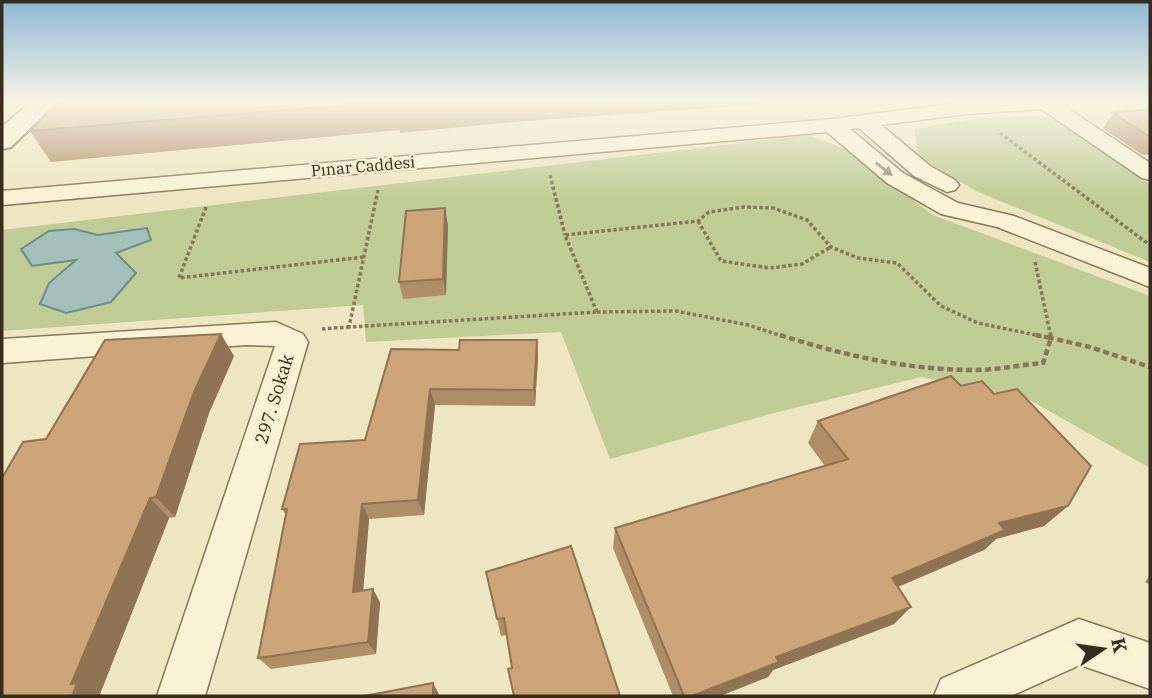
<svg xmlns="http://www.w3.org/2000/svg" width="1152" height="698" font-family="'IBM Plex Serif',serif">
<rect width="100%" height="100%" fill="#eee5c1"/>
<path fill="#bfcc95" d="M1053 115 1150 184V262L976 191 919 157 914 129 979 118Z
M809 135 845 149 933 215 1150 296V468L1026 398 921 377 774 413 610 459 561 332 366 342 363 305 2 331V230Z"/>
<path fill="#a4c0bb" stroke="#6b8e89" stroke-width="2" d="M147 228 151 240 116 253 136 273 111 302 66 313 40 304 49 283 76 260 32 266 21 249 49 231 74 229 98 235Z"/>
<g fill="none" stroke-linecap="round" stroke-linejoin="round">
<defs>
<path id="minor" d="M966 102H1068L1064 106 1150 163V180L1142 178 1041 109 966 114 881 125 930 166 955 180 959 185 955 190 947 192 914 176 859 128 850 129 903 173 958 203 1014 216 1150 268V287L997 227 941 214 887 183 827 132 2 205V191L832 119Z
M276 322 303 334 308 342 205 696H157L275 346 246 345 2 363V339Z
M1079 619 1150 643V689L1080 665 1011 696H934L941 679Z"/>
<path id="secondary" d="M31 102H57L11 147 2 149V127Z"/>
</defs>
<use href="#minor" stroke="#877659" stroke-width="3"/>
<use href="#secondary" stroke="#69573c" stroke-width="4"/>
<path stroke="#877659" stroke-width="3.5" stroke-dasharray="3.5 2.5" stroke-linecap="butt" d="M1000 133 1147 243
M550 175 565 235
M378 190 349 327 597 312
M206 207 179 278 364 257
M698 221 721 261 770 268 802 264 831 247
M1035 262 1051 337
M597 312 565 235 698 221 709 212 744 207 773 208 807 220 831 247 858 258 897 263 941 306 978 323 1045 337
M597 312 676 311 748 325 785 337
M322 329 349 327"/>
<path stroke="#877659" stroke-width="4.5" stroke-dasharray="6 3.5" stroke-linecap="butt" d="M780 335C843 355 906 370 974 370 997 370 1020 365 1043 363L1051 338 1036 335
M1050 335 1051 338 1090 347 1150 367"/>
<use href="#minor" fill="#f9f2d4" fill-rule="evenodd"/>
<use href="#secondary" fill="#f9f2d4" fill-rule="evenodd"/>
</g>
<path fill="#af8d66" d="M57 102H765L764 104 513 122 400 133V130L51 162 30 131Z
M1150 109V154L1143 155 1103 129 1113 113Z
M448 225 446 295 403 299 399 282Z
M537 340 538 357 535 406 435 405 424 515 369 519 363 591 380 602 376 654 271 669 258 658 286 515 282 509 365 440 459 350Z
M234 356 209 413 175 517 169 518 100 694 2 696Z
M818 421 1068 506 1044 526 996 539 984 550 898 587 894 624 773 670 768 677 720 696H673L613 548 615 528 825 466 808 443Z
M486 572 620 696 512 668 507 635 501 636Z
M1150 575V585L1145 582Z"/>
<path fill="#8f7353" d="M445 208 448 225 446 295 443 279Z
M221 334 234 356 209 413 175 517 156 497 194 392Z
M537 340 538 357 535 406 534 390Z
M430 389 435 405 424 515 418 500Z
M150 498 169 518 100 694 104 696H72L71 684Z
M362 504 369 519 362 605 353 592Z
M1068 506 1044 526 996 539 984 550 876 596 892 578 999 523Z
M373 589 380 602 376 654 368 642Z
M911 607 894 624 773 670 768 677 720 696H692L776 657Z
M433 683 440 696H433Z"/>
<path fill="#cca477" stroke="#8f7353" stroke-width="2" d="M57 102H383L30 131Z
M1150 109V137L1113 113Z
M445 208 443 279 399 282 406 211Z
M221 334 194 392 156 497 150 498 71 684 77 683 72 696H2V478L23 442 46 439 105 340Z
M460 340H537L534 390 430 389 418 500 362 504 353 592 373 589 368 642 258 658 287 509H282L300 444 365 440 391 349 459 350Z
M951 376 961 386 982 381 994 394 1017 389 1091 466 1068 506 999 523 1005 530 892 578 911 607 776 657 779 662 692 696H684L615 528 848 459 818 421Z
M571 546 620 696H514L508 669 512 668 504 618 497 619 486 572Z
M433 683V696H364Z"/>
<defs><path id="oneway-solid" d="M-6-.8H1V-3.2L6.5 0L1 3.2V.8H-6Z" transform="scale(1.75)"/></defs>
<use fill="#988f78" href="#oneway-solid" transform="translate(884 169) rotate(38)"/>
<linearGradient id="sky" x2="0" y2="1"><stop stop-color="#8db9d6"/><stop offset="0.51" stop-color="#f7f3e3"/><stop offset="1" stop-color="#f7f3e3" stop-opacity="0"/></linearGradient>
<rect width="1152" height="200" fill="url(#sky)"/>
<g text-anchor="middle" dominant-baseline="central" stroke-width="5" stroke-linejoin="round" paint-order="stroke">
<g font-size="16" fill="#372c1d" stroke="#f5efd1">
<text transform="translate(363 166) rotate(-5)">Pınar Caddesi</text>
</g>
<g font-size="18" fill="#372c1d" stroke="#f5efd1">
<text transform="translate(274 399) rotate(-73)">297. Sokak</text>
</g>
</g>
<rect width="1152" height="698" fill="none" stroke="#372c1d" stroke-width="7"/>
<g transform="translate(1103 649) rotate(77)" stroke="#f5efd1" stroke-width="5" paint-order="stroke">
<path d="M0-5L12 26L0 18L-12 26Z" fill="#372c1d"/>
<text y="-10" font-size="19" font-weight="bold" text-anchor="middle" fill="#372c1d">K</text>
</g>
</svg>
